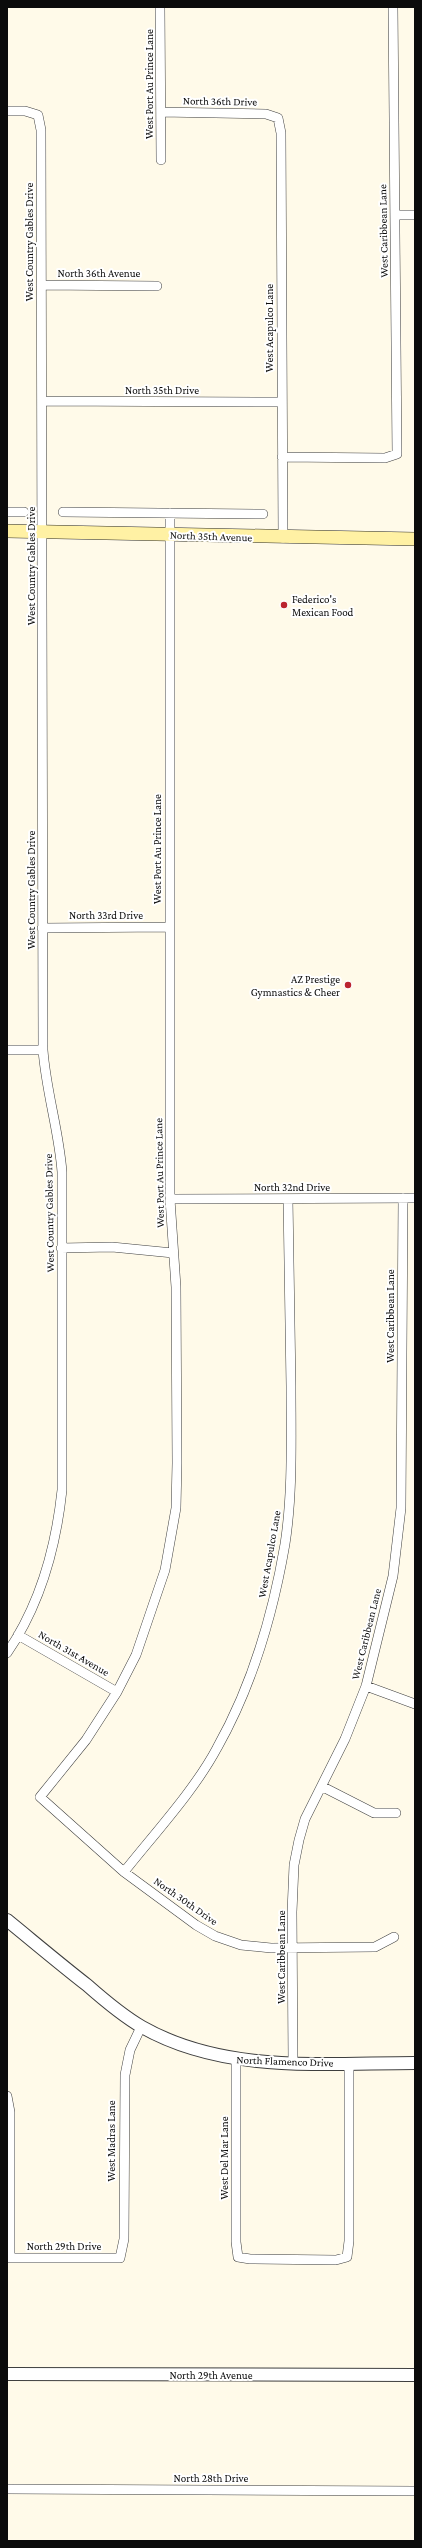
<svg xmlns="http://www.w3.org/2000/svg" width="422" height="2548" font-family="'Crimson Pro',serif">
<rect width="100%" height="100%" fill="#fffae9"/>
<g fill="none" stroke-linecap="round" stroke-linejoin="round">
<defs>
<path id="minor" d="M160 7 161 160
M7 111H25L38 115 41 130 43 1050C46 1091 59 1131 62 1172V1490C56 1547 40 1605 7 1653
M161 112 266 114 278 118 281 133 283 538
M395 215H415
M41 285 157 286
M43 401 281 402
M282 457 385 458 397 454 393 7
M7 512H24
M63 512 263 514
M170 513V1199L176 1287 177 1463 176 1508 165 1570 136 1655 117 1692 86 1740 40 1797 124 1872 196 1925 215 1936 241 1945 271 1948 375 1947 394 1937
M42 928 169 927
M7 1050H43
M170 1199 415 1198
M61 1248 112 1247 173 1253
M18 1635 117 1692
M366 1686 415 1704
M323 1787 374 1813H396
M124 1872C154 1834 194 1791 217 1748 252 1686 273 1614 285 1544 293 1492 291 1438 291 1386 290 1323 289 1261 288 1199
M236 2059V2242L238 2257 250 2259 336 2260 347 2257 349 2241V2063
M293 2063 292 1912 294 1865 299 1840 305 1819 345 1739 366 1686 393 1576 401 1508 403 1198
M7 2096 10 2112V2258
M7 2258H120L124 2239 125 2075 130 2050 141 2027
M7 2489 415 2491"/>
<path id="tertiary" d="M7 1920C34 1942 60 1964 87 1985 104 2000 123 2016 142 2027 225 2074 324 2063 415 2063
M7 2374 415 2375"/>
<path id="secondary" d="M7 531 415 539"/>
</defs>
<use href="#minor" stroke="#3e3e3e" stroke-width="10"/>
<use href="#tertiary" stroke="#3e3e3e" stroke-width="14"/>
<use href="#secondary" stroke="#2d2d2d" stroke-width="14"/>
<use href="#minor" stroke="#fff" stroke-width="9"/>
<use href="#tertiary" stroke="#fff" stroke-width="12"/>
<use href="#secondary" stroke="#fff1a4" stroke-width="13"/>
</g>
<g fill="#bb2330" stroke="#fff" stroke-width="1.5">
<circle cx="284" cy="605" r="4"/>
<circle cx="348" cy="985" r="4"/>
</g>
<g text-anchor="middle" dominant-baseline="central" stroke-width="4" stroke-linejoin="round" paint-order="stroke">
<g font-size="11" fill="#0b0b0b" stroke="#fff">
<text transform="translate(149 84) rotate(-90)">West Port Au Prince Lane</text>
<text transform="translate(220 101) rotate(1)">North 36th Drive</text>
<text transform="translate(383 231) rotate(-91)">West Caribbean Lane</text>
<text transform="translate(29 242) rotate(-90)">West Country Gables Drive</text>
<text x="99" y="273">North 36th Avenue</text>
<text transform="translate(269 328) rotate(-90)">West Acapulco Lane</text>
<text x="162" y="390">North 35th Drive</text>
<text transform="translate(211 536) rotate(2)">North 35th Avenue</text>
<text transform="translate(31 566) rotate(-90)">West Country Gables Drive</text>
<text transform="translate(157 849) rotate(-90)">West Port Au Prince Lane</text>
<text transform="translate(31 890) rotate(-90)">West Country Gables Drive</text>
<text x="106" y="915">North 33rd Drive</text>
<text transform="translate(159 1173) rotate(-91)">West Port Au Prince Lane</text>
<text x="292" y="1187">North 32nd Drive</text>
<text transform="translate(49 1213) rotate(-91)">West Country Gables Drive</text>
<text transform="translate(390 1316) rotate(-90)">West Caribbean Lane</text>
<text transform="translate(269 1554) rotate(-80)">West Acapulco Lane</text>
<text transform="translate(366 1634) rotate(-76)">West Caribbean Lane</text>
<text transform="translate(74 1653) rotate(30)">North 31st Avenue</text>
<text transform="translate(186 1901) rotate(35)">North 30th Drive</text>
<text transform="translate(281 1957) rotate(-90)">West Caribbean Lane</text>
<text transform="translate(285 2061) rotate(2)">North Flamenco Drive</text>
<text transform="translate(111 2141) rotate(-90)">West Madras Lane</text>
<text transform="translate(224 2158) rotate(-90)">West Del Mar Lane</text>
<text x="64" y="2246">North 29th Drive</text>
<text x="211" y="2375">North 29th Avenue</text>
<text x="211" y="2478">North 28th Drive</text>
</g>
<g font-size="11" fill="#0b0b0b" stroke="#fff" text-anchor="start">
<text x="292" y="599">Federico's<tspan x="292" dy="13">Mexican Food</tspan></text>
<text x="340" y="979" text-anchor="end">AZ Prestige<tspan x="340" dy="13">Gymnastics &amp; Cheer</tspan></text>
</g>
</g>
<rect width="422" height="2548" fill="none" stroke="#0b0b0b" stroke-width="16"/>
</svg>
